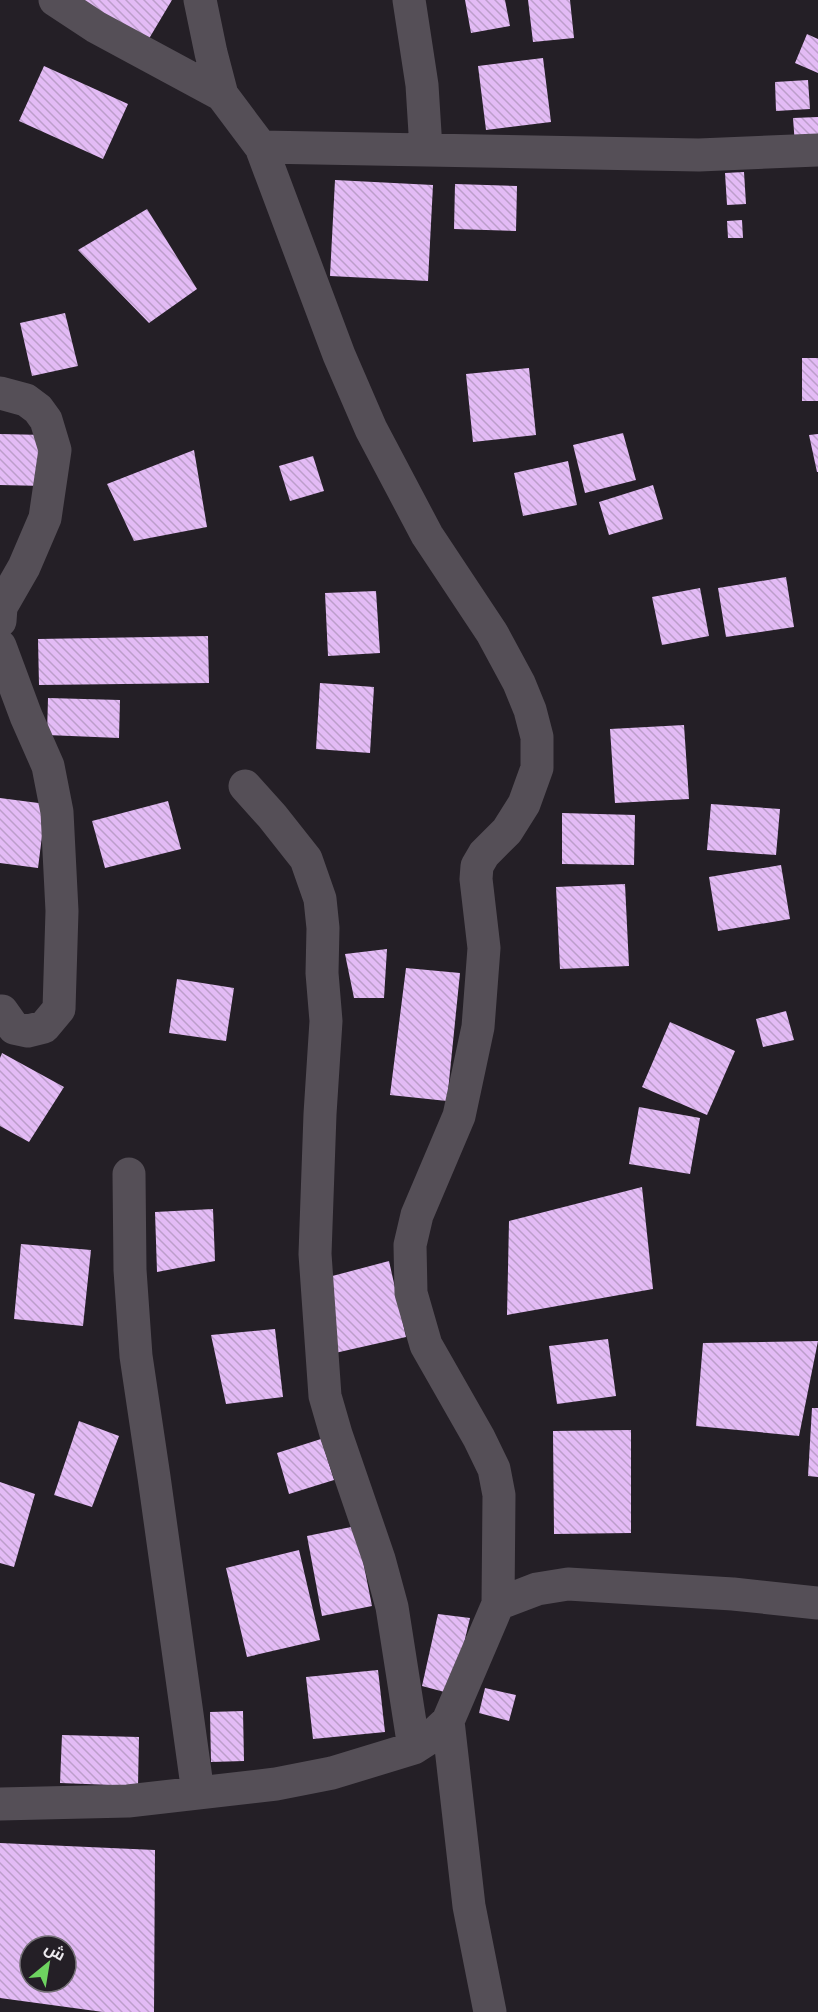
<svg xmlns="http://www.w3.org/2000/svg" width="818" height="2012" font-family="'Space Grotesk',Cairo,sans-serif">
<defs>
<pattern id="building-back-hatch" width="6" height="6" patternUnits="userSpaceOnUse" patternTransform="scale(1.5)"><rect width="6" height="6" fill="#e3bbf5"/><path d="M-1 5l2 2M0 0l6 6M5-1l2 2" fill="none" stroke="#bc9eca"/></pattern>
</defs>
<rect width="100%" height="100%" fill="#241f26"/>
<path fill="url(#building-back-hatch)" fill-rule="evenodd" d="M82 0H172L147 42Z
M465 0H505L510 26 471 33Z
M528 0H570L574 38 533 42Z
M807 34 818 39V73L795 63Z
M543 58 551 122 486 130 478 66Z
M44 66 128 104 103 159 19 121Z
M808 80 810 109 776 111 775 82Z
M818 117V144L795 145 793 118Z
M744 172 746 204 727 205 725 173Z
M335 180 433 185 428 281 330 276Z
M455 184 517 186 516 231 454 229Z
M147 209 197 289 149 323 78 250Z
M742 220 743 238H728L727 221Z
M65 313 78 366 32 376 20 323Z
M802 358H818V401H802Z
M529 368 536 435 473 442 466 374Z
M623 433 636 480 585 493 573 445Z
M0 434 45 435V486L0 485Z
M818 434V472H817L809 435Z
M194 450 207 527 134 541 107 484Z
M313 456 324 491 290 501 279 466Z
M568 461 577 505 523 516 514 473Z
M653 485 663 519 609 535 599 502Z
M786 577 794 627 726 637 718 588Z
M700 588 709 636 662 645 652 597Z
M376 591 380 653 328 656 325 593Z
M208 636 209 683 39 685 38 639Z
M320 683 374 687 370 753 316 749Z
M48 698 120 700 119 738 47 735Z
M684 725 689 799 615 803 610 729Z
M0 798 46 804 38 868 0 863Z
M168 801 181 849 105 868 92 821Z
M711 804 780 809 776 855 707 850Z
M562 813 635 815 634 865 562 864Z
M781 865 790 919 718 931 709 877Z
M625 884 629 966 560 969 556 887Z
M387 949 384 998H354L345 954Z
M406 968 460 973 447 1101 390 1095Z
M177 979 234 988 226 1041 169 1033Z
M786 1011 794 1040 763 1047 756 1019Z
M670 1022 735 1051 707 1115 642 1087Z
M2 1053 64 1087 29 1142 0 1126V1058Z
M639 1107 700 1118 690 1174 629 1164Z
M642 1187 653 1289 507 1315 509 1221Z
M213 1209 215 1261 157 1272 155 1212Z
M21 1244 91 1250 83 1326 14 1319Z
M389 1261 406 1337 335 1353 321 1279Z
M275 1329 283 1397 226 1404 211 1335Z
M608 1339 616 1396 557 1404 549 1346Z
M818 1341 799 1436 696 1426 703 1343Z
M812 1408H818V1477L808 1476Z
M79 1421 119 1436 92 1507 54 1495Z
M631 1430V1533L554 1534 553 1431Z
M321 1439 334 1480 289 1494 277 1453Z
M0 1482 35 1494 14 1567 0 1563Z
M356 1526 372 1606 322 1616 307 1536Z
M299 1550 320 1640 247 1657 226 1568Z
M438 1614 470 1618 452 1694 422 1686Z
M378 1670 385 1732 313 1739 306 1677Z
M485 1688 516 1695 509 1721 479 1713Z
M243 1711 244 1761 211 1762 210 1712Z
M62 1735 139 1737 138 1786 60 1783Z
M0 1843 155 1850 154 2012H103L0 1998ZM30 1946H66V1982H30Z"/>
<g fill="none" stroke-linecap="round" stroke-linejoin="round">
<path stroke="#554f57" stroke-width="33" d="M55 0 96 27 222 95 211 53 200 0
M409 0 422 85 426 149
M222 95 261 147 699 155 818 150
M261 147 339 355 371 429 427 535 492 633 519 683 530 710 537 737V768L524 804 507 831 484 854 477 866 476 879 484 948 478 1027 459 1116 417 1215 410 1245 411 1293 426 1345 479 1438 494 1469 499 1495 498 1604
M0 393 26 400 38 409 46 420 55 450 45 518 24 567 1 607 0 621
M0 646 26 716 48 766 57 812 62 911 59 1009 44 1027 28 1031 14 1028 2 1011
M245 786 272 816 306 859 320 899 323 928 322 973 326 1021 320 1114 315 1254 325 1396 336 1434 379 1559 392 1607 414 1748
M129 1174 130 1270 136 1356 154 1477 198 1793
M448 1721 469 1906 490 2012
M0 1804 128 1801 276 1784 332 1773 414 1748 431 1737 448 1721 498 1604 537 1589 568 1584 733 1594 818 1603"/>
</g>
<g transform="translate(48 1964) rotate(30)"><circle r="28" fill="#241f26" stroke="#747076" stroke-width="1.5"/>
<path d="M0-4.5L10 22L0 15L-10 22Z" fill="#6ed360"/>
<text y="-9" font-size="16" font-weight="bold" text-anchor="middle" fill="#edeaef">ش</text>
</g>
</svg>
